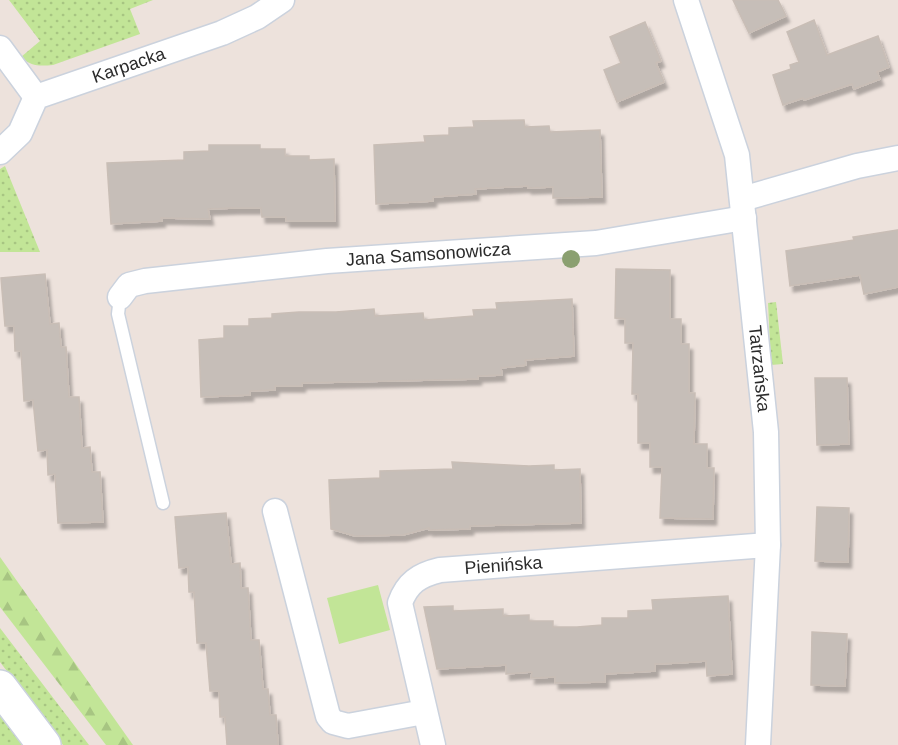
<svg xmlns="http://www.w3.org/2000/svg" width="898" height="745" font-family="Helvetica,sans-serif">
<defs>
<pattern id="grass-dots" width="8" height="8" patternUnits="userSpaceOnUse" patternTransform="scale(1.5)"><rect width="8" height="8" fill="#c2e597"/><path d="M2 2h.1M6 6h.1" fill="none" stroke="#a7c582" stroke-width="1.8" stroke-linecap="round"/></pattern>
<pattern id="forest-firs" width="22" height="20" patternUnits="userSpaceOnUse" patternTransform="scale(1.5)"><rect width="22" height="20" fill="#c2e597"/><path d="M5 1l3.5 6h-7zM16 11l3.5 6h-7z" fill="#a7c582"/></pattern>
<filter id="shadow"><feDropShadow dx="3.5" dy="6" stdDeviation="1.5" flood-color="#0004"/></filter>
</defs>
<rect width="100%" height="100%" fill="#ede2dc"/>
<path fill="url(#grass-dots)" d="M9 0H153L130 9 140 34 53 65C40 66 32 67 21 57L40 41Z
M5 166 40 252H0V169Z
M776 302 783 364 771 365 768 303Z
M0 628 89 745H63L0 662Z
M0 711 26 745H0Z"/>
<path fill="url(#forest-firs)" d="M0 557 133 745H106L0 607Z"/>
<path fill="#c2e597" d="M378 585 390 630 339 644 327 598Z"/>
<path fill="#c6beb8" stroke="#c9beb6" stroke-width="1.5" filter="url(#shadow)" d="M733 0H778L786 16 749 33Z
M814 20 827 55 878 36 889 67 877 72 880 79 854 89 852 84 804 100 803 98 783 105 773 75 791 69 790 65 799 62 787 32Z
M645 22 661 61 656 63 664 82 617 102 604 70 621 63 610 37Z
M524 120 525 127 549 126 550 132 600 130 602 197 553 198V187L528 188V186L475 189 476 194 433 197V201L376 204 374 145 425 142 424 136 449 135V128L474 127 473 121Z
M209 145H260V149H285V156H309V160L334 159 335 221H286V217H262L261 208H235L208 209 210 219 161 218 162 221 111 224 107 163 184 160V152L209 151Z
M898 230V287L864 294 860 275 790 286 786 251 854 240 853 237Z
M616 269 670 270V319H681V344H689V393H695L694 444H707V468H714L713 519 660 518 662 467H650V443H638V394H632L633 343H625V319L615 318Z
M45 274 50 324 59 323 61 347H66L69 397H79L82 448 90 447 92 472H100L103 522 58 523 55 474 48 475 47 450 38 451 33 400 24 401 21 351H15L14 326H5L1 278Z
M572 299 574 356 525 360 526 365 501 368 502 375 478 376V379L302 383V386H275V390L250 391V395L201 397 199 340 224 338V326H249V319L272 318V314L299 312H336L374 309 375 316 423 313 424 320 474 316 473 310 497 309 496 303Z
M815 378H847L849 444 817 445Z
M452 462 529 466 554 465V470L580 469 581 523 470 526V529L429 530V528L403 535 355 536 331 529 329 480 380 478V471L453 469Z
M817 507 849 508 848 562 815 561Z
M226 513 231 564 240 563 241 588H248L251 640H259L263 689H268L270 715H276L278 745H227L225 717H220L219 691H210L206 643H197L194 592H189L188 567 179 568 175 517Z
M728 596 732 674 707 676 706 661 679 663 655 664V671L605 674V682L555 683V677L531 678 532 672 506 674V665L437 669 424 607 453 606V611L503 609V616L529 615V621H553V627H577L602 625V618H628V611L653 610 652 600Z
M812 632 847 634 845 686 811 685Z"/>
<g fill="none" stroke-linecap="round" stroke-linejoin="round">
<defs>
<path id="lane" d="M120 297 118 314 163 503"/>
<g id="street">
<path id="s1" d="M686 0 737 155 766 432 768 545 758 745"/>
<path d="M0 48 36 97"/>
<path id="s2" d="M0 152 20 133 36 97 222 33 257 17 282 0"/>
<path d="M742 199 857 166 898 158"/>
<path id="s3" d="M120 297 129 285 145 281 327 261 596 243 744 218"/>
<path d="M275 511 328 716 333 722 348 726 424 712"/>
<path id="s4" d="M433 745 400 603C407 583 419 575 440 570L768 545"/>
</g>
<path id="secondary" d="M0 687 44 745"/>
</defs>
<use href="#lane" stroke="#cbd2dd" stroke-width="15"/>
<use href="#street" stroke="#cbd2dd" stroke-width="27"/>
<use href="#secondary" stroke="#cbd2dd" stroke-width="36"/>
<use href="#lane" stroke="#fff" stroke-width="12"/>
<use href="#street" stroke="#fff" stroke-width="24"/>
<use href="#secondary" stroke="#fff" stroke-width="33"/>
</g>
<circle fill="#8ba070" cx="571" cy="259" r="9"/>
<g text-anchor="middle" dominant-baseline="central" stroke-width="6" stroke-linejoin="round" paint-order="stroke">
<g font-size="18" fill="#2b2b2b" stroke="#fff">
<text stroke="none"><textPath href="#s2" startOffset="165">Karpacka</textPath></text>
<text stroke="none"><textPath href="#s3" startOffset="316">Jana Samsonowicza</textPath></text>
<text stroke="none"><textPath href="#s1" startOffset="378">Tatrzańska</textPath></text>
<text stroke="none"><textPath href="#s4" startOffset="264">Pienińska</textPath></text>
</g>
</g>
</svg>
